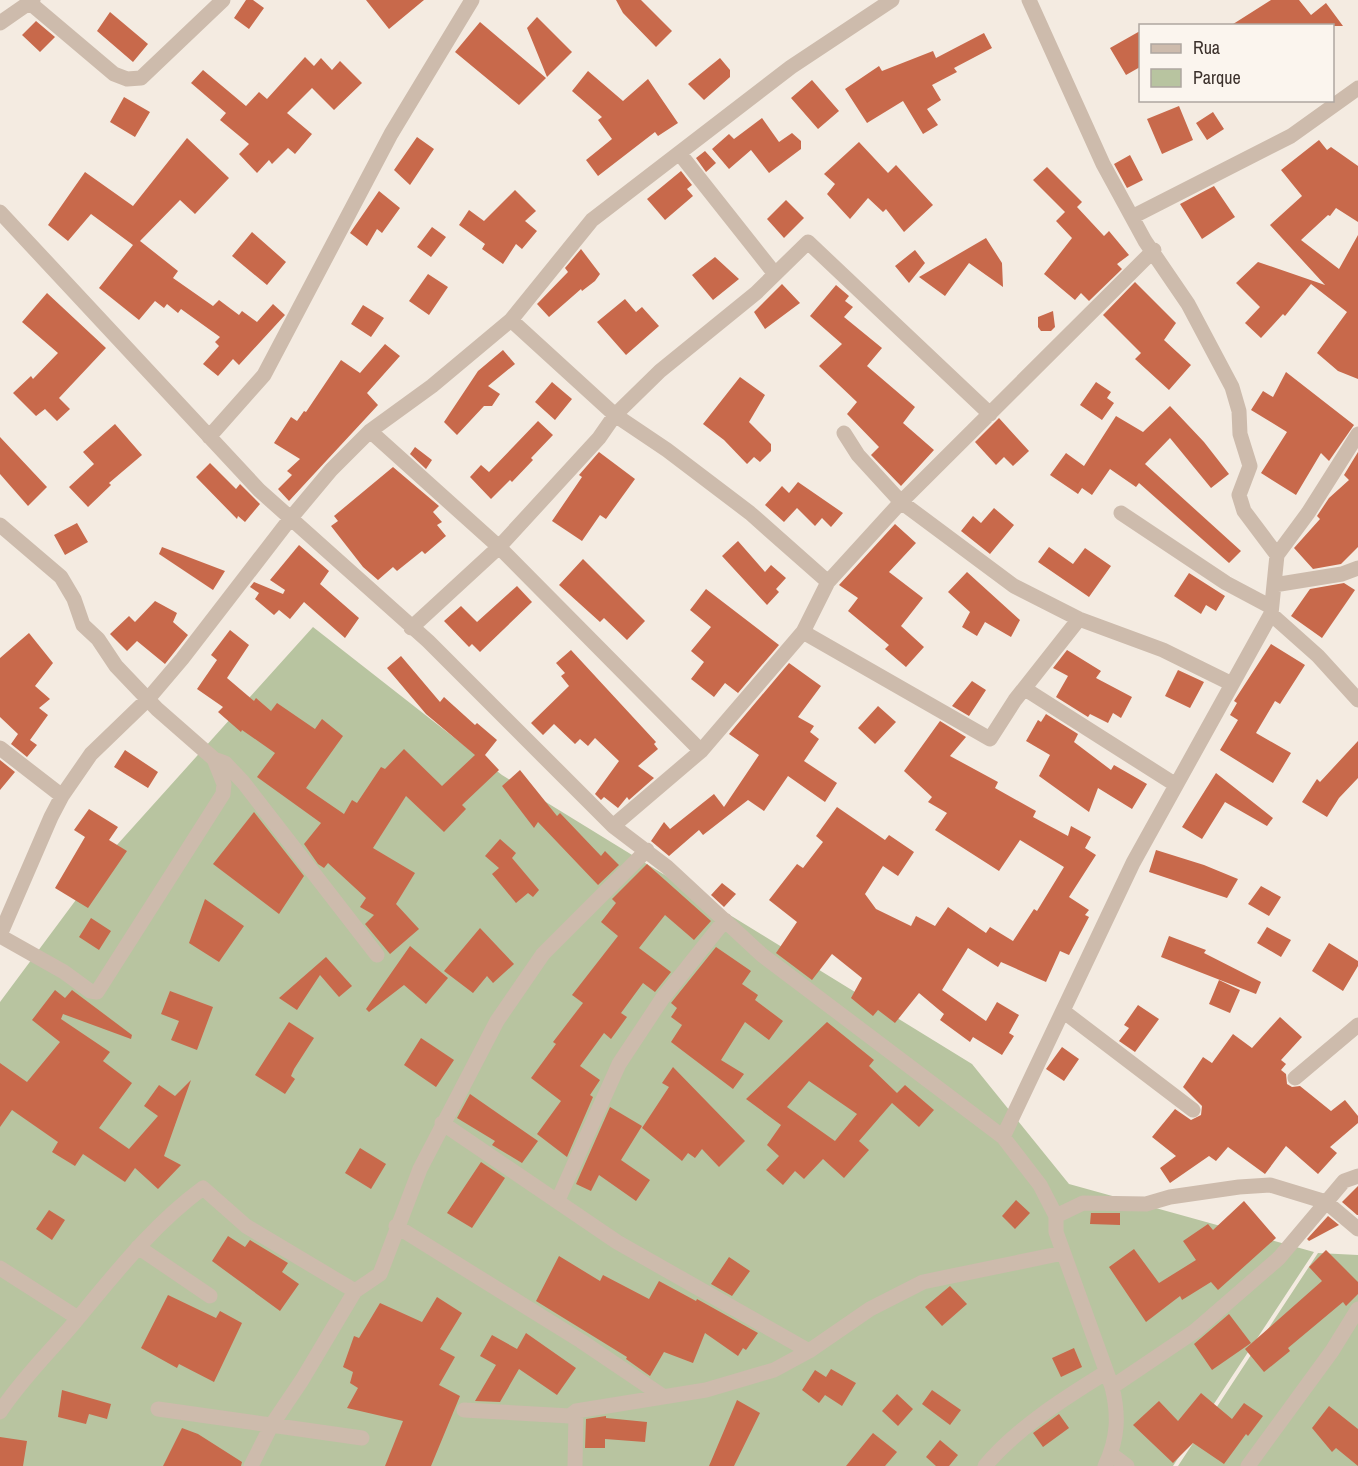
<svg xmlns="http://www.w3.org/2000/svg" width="1358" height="1466" font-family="'Archivo Narrow',sans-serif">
<rect width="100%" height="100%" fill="#f4ebe1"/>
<path fill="#b8c4a0" d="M313 627 502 775 972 1064 1069 1184 1314 1252 1173 1466H0V1002L116 846Z
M1318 1253 1358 1255V1466H1178Z"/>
<path fill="#c8694b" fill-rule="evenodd" d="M246 0H253L264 8 249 29 234 18Z
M366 0H424L389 29Z
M616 0H641L672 31 656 47 623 13Z
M1271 0H1299L1311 15 1326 3 1343 26H1230Z
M110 12 148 44 133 62 97 31Z
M537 17 572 52 547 77 527 28Z
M36 21 55 37 40 52 22 35Z
M480 22 546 78 519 105 455 52Z
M1140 31V67L1126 75 1110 48Z
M984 33 992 48 954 68 957 72 932 85 941 100 927 109 938 125 923 134 903 101 867 123 845 89 879 66 882 71 933 51 936 58Z
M305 57 314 66 321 58 332 70 340 61 362 83 334 110 312 88 287 113 312 134 295 154 288 148 272 164 269 160 257 173 239 154 249 144 220 120 226 113 191 83 203 70 246 106 259 92 267 99Z
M720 58 730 70V77L704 100 688 84Z
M588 71 623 101 648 79 678 123 658 136 655 132 598 176 586 160 612 139 598 120 602 117 572 91Z
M812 80 839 111 818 129 791 98Z
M124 97 150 112 135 137 110 122Z
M1179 106 1193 140 1162 154 1147 119Z
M1213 112 1224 129 1207 140 1196 123Z
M762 118 779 142 792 133 801 141V149L769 173 751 150 729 169 712 149 729 134 734 139Z
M417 137 434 149 410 185 394 170Z
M187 138 229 178 195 214 180 200 140 241 178 271 173 278 213 306 219 300 239 315 242 311 257 322 273 304 285 315 239 365 233 359 218 376 203 364 219 346 215 342 220 337 181 309 178 313 167 304 164 308 155 301 139 320 99 288 133 245 91 214 68 241 48 225 85 172 133 206Z
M1319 140 1327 150 1331 147 1358 166V222L1336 208 1330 216 1328 215 1301 240 1339 269 1358 235V379L1338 371 1317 353 1347 312 1311 284 1285 316 1283 314 1261 338 1245 323 1260 307 1236 283 1258 262 1325 285 1270 225 1302 196 1281 170Z
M859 142 888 173 896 165 933 205 904 232 886 209 883 212 868 198 850 219 827 194 835 184 824 174Z
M705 151 716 163 706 172 696 158Z
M1130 155 1143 180 1127 188 1114 164Z
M1047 167 1082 202 1077 207 1104 236 1109 231 1129 255 1117 264 1122 269 1089 301 1081 293 1075 300 1044 274 1072 238 1056 221 1065 212 1033 180Z
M681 171 692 185 687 189 693 196 665 220 647 199Z
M1214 186 1235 217 1202 239 1180 204Z
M515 190 536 211 525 221 537 231 522 249 516 244 503 264 482 249 485 244 459 225 469 210 484 221Z
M379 191 400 208 382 233 377 229 367 246 350 233Z
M786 200 804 218 784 238 767 219Z
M432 227 446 237 431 257 417 247Z
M252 232 286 262 267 285 232 256Z
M986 238 1002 263 1003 287 969 263 945 296 919 277Z
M581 249 600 274 595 281 582 291 581 289 549 317 537 304 568 272 565 268Z
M915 250 925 263 909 283 895 266Z
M715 257 739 279 713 300 692 275Z
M428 274 448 287 429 315 409 301Z
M1135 282 1176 323 1164 340 1191 365 1169 390 1135 359 1141 353 1103 315Z
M782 284 800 303 765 329 754 312Z
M836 285 849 296 845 301 853 307 844 317 882 348 867 366 915 407 903 423 934 450 901 486 871 455 879 447 847 414 857 402 819 366 842 344 810 316Z
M47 293 106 348 59 398 70 409 57 421 45 409 36 416 13 393 31 376 33 379 58 353 22 322Z
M625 299 636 312 642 307 659 326 626 355 597 322Z
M363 305 384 318 371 337 351 324Z
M1053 311 1055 327 1051 331H1041L1038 327V317Z
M385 344 400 356 367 393 378 405 289 501 278 489 292 475 287 471 300 459 274 443 291 417 297 421 304 411 306 412 341 360 360 373Z
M503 350 515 364 488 386 500 394 492 406H484L457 435 444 422 478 371Z
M1286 372 1354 425 1329 461 1321 453 1296 495 1261 473 1287 432 1251 410 1263 391 1273 397Z
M740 377 765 395 749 422 771 444V451L760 462 754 457 747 464 724 440 703 424Z
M552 382 572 399 555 420 535 402Z
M1096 382 1111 392 1107 398 1114 403 1102 420 1080 405Z
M1170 406 1204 442 1229 474 1211 488 1170 438 1145 464 1241 551 1229 563 1139 483 1136 487 1110 469 1092 495 1082 488 1078 494 1050 475 1066 453 1084 466 1116 416 1143 432Z
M999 418 1029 451 1013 466 1004 457 996 465 975 442Z
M538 421 553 435 531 458 533 460 512 482 510 480 491 499 470 477 481 465 489 472Z
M115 424 142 455 109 483 111 485 88 507 69 487 94 464 83 452Z
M0 437 47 487 28 506 0 474Z
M415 447 432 460 426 469 410 454Z
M599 452 635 479 606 519 600 515 582 541 552 521 582 477 579 475Z
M1358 452V547L1341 564 1313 569 1294 548 1320 519 1317 516 1329 498 1349 480 1344 475Z
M210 463 236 489 240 484 260 504 245 522 238 516 237 519 196 477Z
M393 467 439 506 433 512 442 522 437 525 446 536 425 554 422 551 397 571 393 567 378 580 363 567 331 526 338 521 334 516Z
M798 482 843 513 831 527 822 518 815 526 797 508 784 522 765 505 782 486 789 493Z
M994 508 1014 525 990 554 961 531 973 516 981 523Z
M77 523 88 542 65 555 54 535Z
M895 524 916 543 889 572 923 598 901 626 924 647 906 667 885 649 889 645 848 611 858 598 839 585Z
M738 541 765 572 771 565 786 578 776 589 779 592 767 605 722 556Z
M299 545 329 571 320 584 359 618 345 638 304 602 290 619 279 610 274 615 255 599 259 593 250 587 254 582 283 594 285 590 270 580Z
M162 547 225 571 213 590 159 554Z
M1049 547 1073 564 1085 548 1111 566 1089 597 1038 562Z
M583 559 645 621 627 640 604 618 600 622 559 585Z
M967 572 1020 620 1011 637 985 622 977 636 962 627 970 612 948 592Z
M1189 573 1225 596 1216 611 1206 605 1201 614 1174 596Z
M1344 583 1355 590 1322 638 1291 616 1310 589Z
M517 586 532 602 480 652 472 644 469 647 444 621 461 606 477 622Z
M706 589 779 645 738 693 725 683 714 697 691 679 704 662 691 651 711 627 690 610Z
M155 601 177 613 173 622 188 635 165 664 137 641 127 651 110 634 129 616 135 622Z
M230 630 249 645 227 678 254 701 256 698 271 711 277 703 315 729 322 719 343 736 306 788 344 814 352 800 357 803 381 767 385 769 404 749 442 786 475 755 426 714 387 668 401 656 440 702 444 697 475 725 477 723 497 740 485 755 499 770 462 805 466 809 444 832 406 796 373 848 415 873 396 904 419 929 390 954 365 924 374 915 360 907 366 898 328 863 324 868 318 864 304 844 321 823 257 777 275 753 242 730 241 732 218 712 223 707 197 689 217 660 211 655Z
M29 633 53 663 35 686 50 699 39 708 48 715 30 740 37 745 27 757 11 744 18 734 0 717V658Z
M1271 644 1305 665 1280 704 1275 701 1256 733 1291 753 1273 783 1220 750 1238 720 1230 715 1237 703 1234 701Z
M571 650 656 742 654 744 658 749 638 766 654 778 629 800 627 797 618 808 604 797 601 800 595 794 619 761 595 738 588 746 580 739 575 744 554 724 543 735 531 723 569 686 561 676 565 673 556 663Z
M1067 650 1101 671 1096 678 1132 697 1121 718 1113 713 1108 723 1090 714 1088 717 1056 697 1068 676 1053 668Z
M789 663 821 686 798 717 814 726 810 732 819 739 804 761 837 783 825 802 788 776 764 811 748 800 703 835 699 830 669 856 651 841 664 822 670 829 714 794 724 807 759 755 729 734Z
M1178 670 1204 682 1190 708 1165 696Z
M972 681 986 690 969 716 952 706Z
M878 706 896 722 875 744 858 728Z
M1046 714 1078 734 1074 742 1111 770 1114 765 1147 784 1132 809 1098 788 1089 812 1039 776 1050 755 1026 741 1038 720 1041 722Z
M940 721 966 737 950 756 998 782 995 788 1036 811 1033 817 1068 836 1071 826 1091 837 1085 848 1096 855 1069 897 1089 910 1085 915 1089 917 1069 955 1060 951 1046 982 1001 962 998 967 968 948 942 990 986 1021 997 1002 1019 1015 1009 1033 1014 1036 1002 1055 973 1037 970 1042 940 1020 944 1014 919 993 895 1023 878 1010 873 1016 851 998 862 978 832 954 812 980 776 953 797 922 769 900 797 864 803 868 823 842 816 836 837 807 885 840 889 835 914 852 898 876 883 866 865 894 876 909 911 926 916 916 935 926 948 907 986 933 990 927 1013 941 1034 909 1037 911 1064 867 1020 840 999 871 935 830 947 813 928 802 932 797 904 771Z
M1358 741V778L1339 798 1327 817 1302 802 1317 779 1320 782Z
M125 750 158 772 148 788 114 767Z
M0 760 15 772 0 790Z
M520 770 557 816 560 813 601 856 605 851 619 865 598 885 538 822 534 828 502 786Z
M1216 773 1273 818 1267 826 1225 802 1202 839 1182 827Z
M89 809 118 827 109 840 127 851 88 908 55 888 85 837 74 830Z
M254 812 304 876 279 914 213 864Z
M500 839 516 853 512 858 539 890 533 897 528 893 516 903 492 874 499 868 485 856Z
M1156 850 1204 865 1238 879 1227 898 1149 872Z
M647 864 711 921 694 940 665 915 639 948 671 972 655 992 643 983 621 1013 627 1017 611 1039 604 1033 580 1066 600 1080 590 1095 593 1097 567 1157 537 1134 561 1101 531 1078 556 1044 553 1042 583 1003 572 995 618 936 601 922 616 903 612 899Z
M722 883 736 894 724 907 711 895Z
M1261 886 1281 897 1269 916 1248 904Z
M205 899 244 926 219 962 189 943Z
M91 918 111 931 99 950 79 937Z
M1267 927 1291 940 1281 957 1257 943Z
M480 928 514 964 493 983 487 976 473 993 444 971Z
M1169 936 1206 950 1204 953 1261 982 1256 994 1161 957Z
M1329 943 1358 961V966L1343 991 1312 971Z
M410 946 448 978 426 1004 404 985 369 1012 366 1009Z
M716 947 751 971 742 984 758 995 755 1000 783 1021 769 1040 745 1022 721 1060 744 1074 733 1089 671 1042 682 1025 671 1017 677 1008 671 1003Z
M326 957 352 986 339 997 320 975 297 1010 279 998Z
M1219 980 1240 990 1230 1013 1209 1004Z
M55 990 65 998 72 990 132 1035 131 1039 63 1014 61 1019 110 1052 103 1061 132 1083 99 1128 129 1149 158 1116 144 1106 159 1085 175 1096 191 1080 164 1156 181 1165 158 1189 135 1168 125 1182 83 1154 75 1166 52 1152 58 1142 12 1110 0 1127V1063L27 1082 60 1042 32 1020Z
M170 991 213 1007 197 1050 171 1040 179 1021 161 1014Z
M1138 1005 1159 1019 1135 1052 1119 1041 1129 1028 1124 1025Z
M1280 1017 1302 1037 1281 1060 1286 1064 1281 1070 1286 1074 1287 1084 1292 1087 1300 1086 1331 1111 1345 1100 1358 1116V1123L1330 1147 1337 1153 1318 1174 1286 1146 1265 1174 1228 1147 1216 1161 1209 1156 1170 1183 1160 1168 1176 1156 1152 1137 1175 1109 1191 1120 1201 1115 1202 1106 1183 1087 1203 1057 1212 1063 1233 1034 1252 1048Z
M289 1022 314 1038 294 1069 291 1076 295 1079 285 1094 255 1075Z
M827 1022 874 1060 869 1066 897 1093 905 1085 934 1110 919 1127 892 1103 859 1141 869 1150 844 1178 823 1159 804 1179 795 1171 783 1185 766 1170 779 1156 767 1145 781 1125 746 1099ZM809 1081 857 1114 835 1141 787 1107Z
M421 1038 454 1060 436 1087 404 1065Z
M1062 1047 1079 1059 1064 1081 1046 1069Z
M673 1067 745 1141 719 1167 702 1149 695 1158 688 1153 682 1161 642 1128 669 1087 662 1083Z
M470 1094 538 1141 522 1163 492 1145 495 1141 457 1118Z
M610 1107 642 1126 621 1160 650 1180 636 1201 599 1175 591 1191 576 1184Z
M360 1148 386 1164 371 1189 345 1173Z
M481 1162 505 1178 472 1228 447 1213Z
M1358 1186V1215H1357L1342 1202Z
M1016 1200 1030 1213 1015 1229 1002 1216Z
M1244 1201 1276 1238 1218 1290 1211 1282 1182 1300 1180 1296 1146 1322 1109 1267 1134 1249 1159 1283 1196 1260 1183 1241 1208 1224 1213 1230Z
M49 1210 65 1220 52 1240 36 1229Z
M1091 1213H1120V1225L1090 1224Z
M1328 1216 1339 1225 1309 1241 1307 1239Z
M228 1236 245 1247 250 1240 288 1263 282 1272 299 1284 280 1311 212 1261Z
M1326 1250 1358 1282V1294L1346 1306 1343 1302 1288 1348 1290 1351 1264 1372 1245 1349 1322 1281 1309 1267Z
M559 1256 600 1281 603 1275 649 1299 659 1281 696 1301 697 1299 758 1333 746 1350 743 1348 738 1356 705 1333 693 1363 664 1352 650 1376 626 1359 627 1357 536 1301Z
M729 1257 750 1271 732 1296 711 1284Z
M950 1286 967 1304 942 1326 925 1307Z
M168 1295 216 1318 220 1311 242 1323 214 1382 179 1364 177 1368 141 1348Z
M437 1297 462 1313 440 1349 455 1357 439 1385 460 1396 431 1466H385L403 1421 347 1408 358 1388 350 1383 353 1372 343 1367 354 1336 359 1338 380 1303 422 1322Z
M1229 1314 1251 1343 1212 1370 1194 1344Z
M526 1333 576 1368 557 1395 519 1369 500 1402 475 1401 496 1365 480 1356 492 1335 517 1349Z
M1074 1348 1082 1367 1061 1377 1052 1358Z
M831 1369 856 1383 842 1406 825 1395 819 1403 802 1390 815 1370 826 1377Z
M62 1390 111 1404 107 1419 89 1414 86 1424 58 1417Z
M932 1390 961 1410 950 1425 922 1404Z
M1201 1393 1232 1419 1244 1403 1263 1416 1248 1436 1246 1434 1224 1464 1193 1443 1173 1463 1133 1425 1159 1401 1178 1421Z
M897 1394 913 1409 898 1426 882 1411Z
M737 1400 760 1413 734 1466H709Z
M1329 1406 1358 1429V1466L1336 1448 1332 1452 1312 1428Z
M1059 1414 1069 1428 1043 1447 1033 1433Z
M606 1416V1418L647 1422 645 1442 605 1439V1448H585L586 1419Z
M182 1428 198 1434 242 1462 241 1466H163Z
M873 1433 897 1452 885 1466H846Z
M0 1437 27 1441 23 1466H0Z
M940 1440 958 1455 949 1466H936L926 1457Z"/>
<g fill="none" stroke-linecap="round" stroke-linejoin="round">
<path stroke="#cdbbac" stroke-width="15" d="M1029 0 1103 164 1145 241 1188 304 1232 387 1239 411 1240 434 1250 466 1239 495 1244 511 1277 555
M30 3 114 74 127 79 141 78 223 0
M0 23 33 0
M680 154 775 274
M0 212 259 490 428 641 613 826 667 867 762 955 1003 1137 1040 1185 1056 1216V1232L1112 1387C1119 1415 1118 1439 1105 1466
M1134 216 1291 136 1358 88
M511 320 615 415 667 450 750 513 828 582
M370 431 499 547 701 751
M844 433 858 455 901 502 1014 586 1079 619 1163 650 1232 684
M209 437 264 375 391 134 472 0
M1121 513 1226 583 1271 607
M0 525 61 577 74 599 83 625 98 639 116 666 157 709 214 759 224 784 223 794 97 992 90 991 64 972 0 936
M1274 585 1342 574 1358 568
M1271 614 1318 656 1358 700
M411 628 499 547 599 438 615 415 660 371 756 293 808 242 990 414
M803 632 990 739 1015 700 1079 619
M1025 689 1176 785
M0 748 62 796
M214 759 225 763 243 782 377 955
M613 826 701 751 803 632 828 582 901 502 1154 250
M0 935 51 817 62 796 91 754 148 699 182 659 290 519 331 470 370 431 432 386 511 320 592 220 791 67 892 0
M1063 1011 1193 1110
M1295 1078 1358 1025
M442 1123 617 1242 809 1351
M1003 1137 1133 863 1271 614 1277 555 1308 513 1358 434
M558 1200 619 1064 662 999 725 920
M1056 1216 1083 1203 1146 1204 1170 1197 1239 1187 1270 1185 1326 1202 1358 1229
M396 1226 581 1341 664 1397
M138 1247 210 1296
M0 1268 78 1318
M1112 1387 1195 1331 1279 1258 1344 1181 1358 1176
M158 1409 362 1438
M464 1410 570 1416 576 1411 706 1390 774 1370 809 1351 870 1309 923 1282 1063 1253
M0 1412C23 1377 53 1349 79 1317 118 1270 154 1224 203 1188L246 1226 355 1291
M1111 1454 1127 1466
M251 1466 271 1426 302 1380 355 1291 380 1274 420 1169 497 1021 543 954 647 850
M575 1466 576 1411
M985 1466C1017 1428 1063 1399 1105 1373
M1248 1466 1332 1351 1358 1309"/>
</g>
<rect x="1139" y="24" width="195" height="78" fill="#fbf5ee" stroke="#aea6a0" stroke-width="1.5"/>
<rect x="1151" y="44" width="30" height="9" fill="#cdbbac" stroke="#aea6a0" stroke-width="1.5"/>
<text x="1193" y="54" font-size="18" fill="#3b302b">Rua</text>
<rect x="1151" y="69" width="30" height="18" fill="#b8c4a0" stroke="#aea6a0" stroke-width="1.5"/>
<text x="1193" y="84" font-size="18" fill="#3b302b">Parque</text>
</svg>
